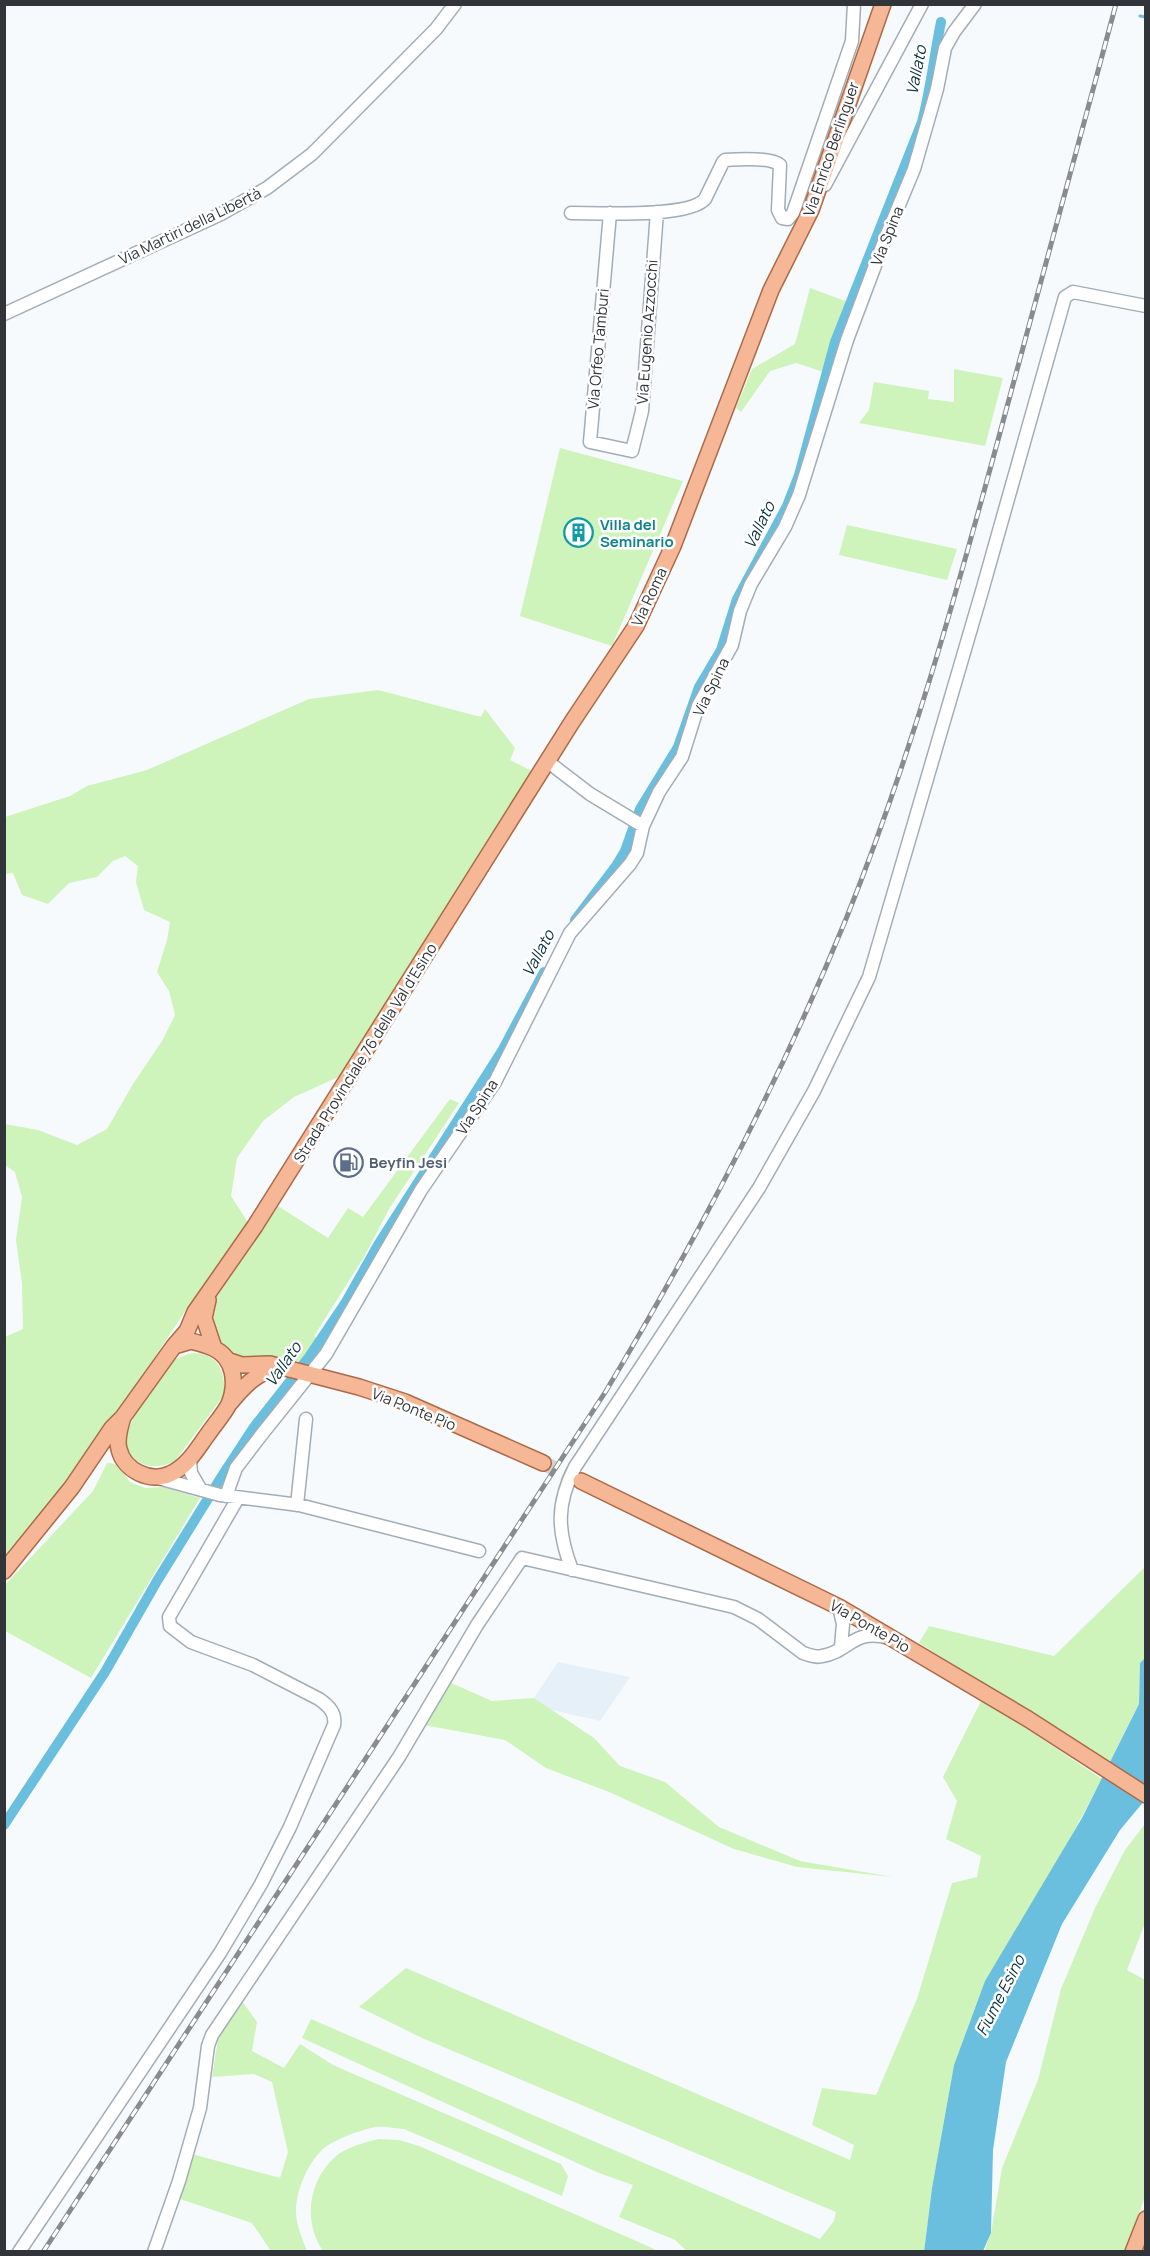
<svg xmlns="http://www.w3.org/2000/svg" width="1150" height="2256" font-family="Manrope,sans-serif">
<rect width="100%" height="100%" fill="#f6fafd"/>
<path fill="#e6f0f9" d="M558 1662 630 1677 600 1721 552 1710 534 1698Z"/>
<path fill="#cef3bb" d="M810 288 848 302 858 303 833 375 796 363 770 371 741 412 736 408 752 369 795 344Z
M954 369 1003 378 985 446 859 423 869 410 874 382 929 391 928 399 954 402Z
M560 448 683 481 612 646 520 616Z
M847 525 957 549 947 580 839 555Z
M378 690 481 717 485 709 515 748 510 760 532 771 345 1074 294 1097 263 1121 237 1158 231 1196 249 1224 186 1310 119 1411 72 1475 5 1560V1337L23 1329 22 1284 16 1240 22 1197 15 1172 5 1165V1124L38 1130 77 1145 107 1129 133 1084 162 1041 175 1015 169 991 157 972 167 940 170 922 144 910 136 882 138 866 125 856 113 861 97 877 69 883 48 904 22 895 13 873 5 874V817L70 796 87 786 147 770 309 699Z
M450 1099 459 1103 389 1209 364 1257 314 1336 329 1344 313 1364 272 1356 249 1358 233 1355 218 1338 209 1321 212 1304 278 1206 328 1238 348 1208 363 1217Z
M193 1353C218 1353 226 1373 224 1395L175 1461C153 1473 123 1464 127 1434 129 1422 162 1370 172 1362 178 1357 185 1355 193 1353Z
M107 1463 117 1464 130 1482 145 1488 163 1487 200 1498 91 1678 5 1631V1585L93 1491Z
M1145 1567 1146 1658 1140 1663 1139 1704 1110 1762 919 1643 929 1626 1054 1656Z
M449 1682 492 1701 534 1698 594 1738 620 1766 665 1782 719 1827 800 1861 893 1877 797 1867 734 1849 609 1792 546 1768 505 1740 424 1725Z
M982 1699 1102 1779 1050 1876 985 1981 954 2065 932 2188 924 2251H687L675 2240 619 2217 633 2185 599 2173 302 2038 311 2019 820 2239 834 2221 836 2212 422 2038 359 2007 406 1968 850 2160 854 2145 812 2125 822 2088 876 2095 917 1999 952 1883 977 1877 981 1856 946 1839 957 1801 943 1777Z
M1145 1824V1923L1127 1970 1145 1980V2197L1125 2251 984 2252 991 2233 1002 2168 1038 2080 1061 1989 1095 1908 1125 1850Z
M242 2001 257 2022 252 2051 284 2068 300 2044 333 2065 561 2164 568 2176 562 2196 404 2129C396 2129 385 2126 376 2127 362 2129 330 2141 321 2151 307 2165 296 2191 296 2211 296 2225 302 2238 307 2251H271L252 2223 177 2198 192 2154 280 2178 288 2152 272 2082 254 2074 212 2077 218 2039Z
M378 2139 399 2140 419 2146 650 2247 657 2251H323C303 2222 308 2181 335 2157 346 2147 364 2143 378 2139Z"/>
<path fill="#69bfdd" d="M1145 1658V1800L1120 1830 1062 1924 1006 2062 993 2150 991 2233 983 2251 924 2252 932 2188 954 2065 985 1981 1082 1818 1139 1704 1140 1663Z"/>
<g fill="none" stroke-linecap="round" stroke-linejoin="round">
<path stroke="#69bfdd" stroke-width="3" d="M1140 16 1146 17"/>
<path stroke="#69bfdd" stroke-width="10" d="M575 920 616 866 625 851 640 809 678 747 699 687 721 650 737 599 787 506 799 475 835 342 922 122C931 88 934 56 941 22
M4 1825 105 1672 157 1581 222 1476 254 1427 309 1357 346 1302 378 1245 502 1051 544 972"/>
<path stroke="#cfd2d6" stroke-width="15" stroke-dasharray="15 8" stroke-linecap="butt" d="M543 1463 581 1481"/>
<defs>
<path id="minor" d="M825 185 922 4
M571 213C598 213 689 218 705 199L723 162 725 160C739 159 771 157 780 165L778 210 782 218 788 219 793 213 852 41 854 4
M610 213 590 442 632 451 642 411 657 212
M4 314 221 214 267 188 312 154 436 29 455 4
M547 761 590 794 643 826
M190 1459 191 1473 201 1490
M158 1478 220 1495 299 1505 479 1551
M226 1496 236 1468 262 1434 326 1354 421 1190 495 1082 570 933 630 864 637 853 643 826 659 792 682 757 698 706 732 645 740 611 751 584 785 527 799 495 847 340 885 239 914 169 937 89 945 48 954 32 975 4
M297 1505 306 1419
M572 1570C557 1531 556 1504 575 1467L759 1188 814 1091 869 977 982 591 1065 297 1073 292 1146 306
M839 1607 843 1624 841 1647
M19 2252 220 1953 261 1884 290 1827 334 1725C336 1713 329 1706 319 1699L253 1665 191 1642 170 1626 169 1617 238 1498
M154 2252 179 2181 200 2108 208 2046 212 2035 399 1757 477 1625 522 1558 734 1607 758 1619 803 1653C809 1655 816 1658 822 1656 849 1652 853 1628 889 1638"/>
<path id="major" d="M208 1300 204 1318 214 1348
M191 1341C198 1343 206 1345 213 1348 235 1358 237 1384 229 1404 224 1414 214 1425 208 1434 197 1449 187 1467 170 1474 151 1483 124 1471 119 1449 116 1439 120 1427 123 1417L174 1346Z
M174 1346 187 1331 195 1312 255 1226 572 722 636 626 673 546 771 290 811 210 883 4
M227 1360 242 1365 270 1364 359 1387 405 1402 543 1463
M230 1403C244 1386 256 1373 277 1368
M581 1481 839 1607 1028 1719 1146 1795
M4 1571 72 1487 112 1428 121 1419
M1133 2252 1146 2219"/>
</defs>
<use href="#minor" stroke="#a3adb6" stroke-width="15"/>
<use href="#major" stroke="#ac6a48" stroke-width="18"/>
<use href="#minor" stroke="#fff" stroke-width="12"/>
<use href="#major" stroke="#f5b796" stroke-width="15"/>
<defs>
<path id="rail" d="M43 2252 606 1391C697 1239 779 1083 846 919 910 760 956 595 1001 429 1039 288 1078 146 1116 4"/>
</defs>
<use href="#rail" stroke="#888c8f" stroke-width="5"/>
<use href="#rail" stroke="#fff" stroke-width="3" stroke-dasharray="9" stroke-linecap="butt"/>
</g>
<defs>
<symbol id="building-ring" viewBox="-11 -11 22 22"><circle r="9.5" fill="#fff" stroke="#0f9aa8" stroke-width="1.5"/><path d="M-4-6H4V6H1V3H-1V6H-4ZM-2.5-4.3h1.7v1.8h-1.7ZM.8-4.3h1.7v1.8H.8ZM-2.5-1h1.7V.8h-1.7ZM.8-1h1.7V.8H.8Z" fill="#0f9aa8"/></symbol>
<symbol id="fuel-ring" viewBox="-11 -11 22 22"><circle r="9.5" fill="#fff" stroke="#5c6f8a" stroke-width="1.5"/><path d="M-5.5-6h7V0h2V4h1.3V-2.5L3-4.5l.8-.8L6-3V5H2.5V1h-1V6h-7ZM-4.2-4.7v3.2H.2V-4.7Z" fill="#5c6f8a"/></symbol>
</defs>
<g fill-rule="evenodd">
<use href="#building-ring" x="562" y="516" width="33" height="33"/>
<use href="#fuel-ring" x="332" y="1146" width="33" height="33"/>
</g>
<g text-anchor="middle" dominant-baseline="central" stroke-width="5" stroke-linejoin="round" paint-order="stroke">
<g font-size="15" fill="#313438" stroke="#fff">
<text transform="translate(831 149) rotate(-71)">Via Enrico Berlinguer</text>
<text transform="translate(190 226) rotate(-26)">Via Martiri della Libertà</text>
<text transform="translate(887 236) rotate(-68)">Via Spina</text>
<text transform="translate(647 332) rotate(-86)">Via Eugenio Azzocchi</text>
<text transform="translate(598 349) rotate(-85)">Via Orfeo Tamburi</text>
<text transform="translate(649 597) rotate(-65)">Via Roma</text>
<text transform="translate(711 687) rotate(-64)">Via Spina</text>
<text transform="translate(365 1053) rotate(-58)">Strada Provinciale 76 della Val d'Esino</text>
<text transform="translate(477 1107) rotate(-57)">Via Spina</text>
<text transform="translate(414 1409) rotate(22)">Via Ponte Pio</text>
<text transform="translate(870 1626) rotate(30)">Via Ponte Pio</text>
</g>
<g font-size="15" font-weight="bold" fill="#0d838f" stroke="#fff" text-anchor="start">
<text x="600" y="524">Villa del<tspan x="600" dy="17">Seminario</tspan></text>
</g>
<g font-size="15" font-weight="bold" fill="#4e5e75" stroke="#fff" text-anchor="start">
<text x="369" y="1162">Beyfin Jesi</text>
</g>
<g font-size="16" font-style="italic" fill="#08323e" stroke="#fff">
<text transform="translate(916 70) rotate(-79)">Vallato</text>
<text transform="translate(759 525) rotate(-64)">Vallato</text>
<text transform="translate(538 953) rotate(-62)">Vallato</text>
<text transform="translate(283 1364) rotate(-55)">Vallato</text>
<text transform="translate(1000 1995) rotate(-63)">Fiume Esino</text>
</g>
</g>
<rect width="1150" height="2256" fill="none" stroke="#313438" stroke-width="12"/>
</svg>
